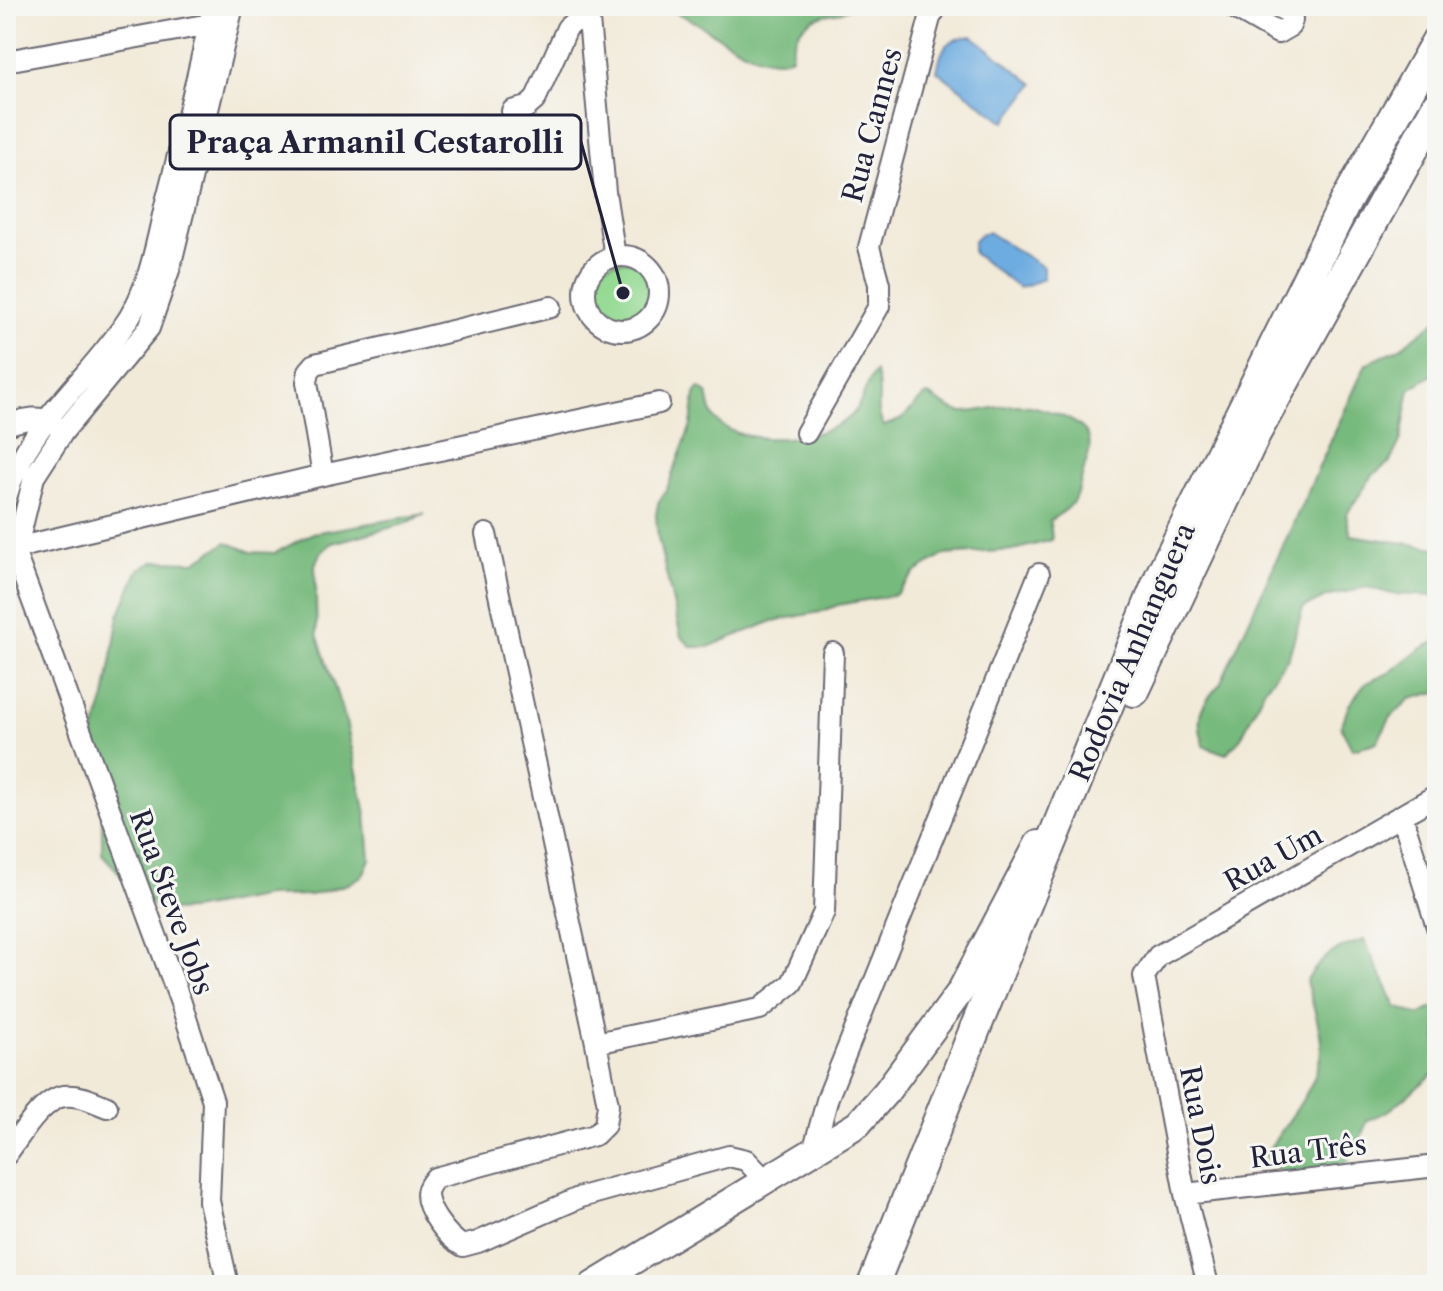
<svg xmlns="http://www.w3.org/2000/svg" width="1443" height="1291" font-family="'Libre Caslon Text',serif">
<rect width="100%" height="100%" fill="#f6f6f2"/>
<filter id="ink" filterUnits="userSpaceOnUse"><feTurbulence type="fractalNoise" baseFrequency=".0125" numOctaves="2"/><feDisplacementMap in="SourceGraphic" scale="16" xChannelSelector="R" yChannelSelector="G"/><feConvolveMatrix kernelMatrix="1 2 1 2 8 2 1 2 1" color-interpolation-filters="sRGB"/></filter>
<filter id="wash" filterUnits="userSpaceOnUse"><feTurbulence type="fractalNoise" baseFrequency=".006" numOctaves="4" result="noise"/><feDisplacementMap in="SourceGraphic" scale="32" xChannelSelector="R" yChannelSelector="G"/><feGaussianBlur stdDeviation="1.8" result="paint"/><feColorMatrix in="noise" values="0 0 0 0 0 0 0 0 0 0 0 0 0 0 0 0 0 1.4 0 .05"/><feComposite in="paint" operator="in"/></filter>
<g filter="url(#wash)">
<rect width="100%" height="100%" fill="#f2ead9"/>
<path fill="#94da93" stroke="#5b7e67" stroke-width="2" d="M590 294a33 33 0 1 1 66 0a33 33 0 1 1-66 0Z"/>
<path fill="#77ba7d" stroke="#4c6e5c" stroke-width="2" d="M661 6H852C841 15 834 12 821 16 801 22 792 39 791 57 763 70 719 36 695 22 684 16 672 11 661 6Z
M1437 320V372L1410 389 1401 439 1390 462 1373 475 1346 515 1351 535 1437 548V596L1392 594 1367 587 1326 597 1303 608 1289 656 1264 690 1241 738 1226 754 1204 746C1195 716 1199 707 1220 684L1366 364 1400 348Z
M875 372C884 389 873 410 884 426L902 419 923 397 928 395C938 400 951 411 961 412 979 413 999 405 1017 405 1034 404 1081 419 1088 436 1092 446 1088 457 1085 466 1076 497 1079 504 1050 520L1052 540 1014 550 944 555 916 572 895 595 838 605 820 612 773 621 708 647H692L681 637 658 538 656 515 658 504 668 486 691 425 695 394 699 388 707 393C709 402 710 415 718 422 746 448 826 441 852 415 863 404 865 384 875 372Z
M425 514 404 524 332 543 320 553 315 565 317 634 346 722 366 814 370 859 363 875 348 884 311 895 267 896 192 910 163 911 144 900 102 854V795L92 738 105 698 119 615 139 569 156 561 195 562 227 542 251 552 275 553 313 533Z
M1437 641V692L1410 699 1391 717 1376 743 1352 749 1341 727 1349 705 1366 683 1389 673 1422 648Z
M1364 940 1396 1007 1418 1015 1437 1006V1071L1390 1110 1367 1121C1362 1135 1358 1150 1347 1161 1343 1165 1336 1168 1330 1170 1300 1184 1285 1182 1265 1155 1285 1123 1323 1083 1321 1043 1320 1023 1311 1000 1306 981 1323 955 1334 949 1364 940Z"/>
<path fill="#6dace0" stroke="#48678e" stroke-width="2" d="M972 36 1034 84 1005 122 937 71C942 45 946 39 972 36Z
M988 232 1043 267V279L1019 288 973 253V242L979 235Z"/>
</g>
<g filter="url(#ink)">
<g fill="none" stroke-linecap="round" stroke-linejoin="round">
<defs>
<path id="minor" d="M590 6 589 20 605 192 615 257
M1231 6 1278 33 1290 26 1292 20 1290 13 1275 6
M6 61 221 22
M512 111 527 107 535 100 567 28 590 8
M585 293a37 37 0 1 1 74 0a37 37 0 1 1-74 0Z
M6 425C22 420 41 413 55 425
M806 433 879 306V284L869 247 930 18 937 6
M323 475 307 382 309 371 315 364 551 307
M6 498C24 426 90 379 129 318 150 284 157 240 166 202 183 137 199 72 213 6
M6 529 181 1003 213 1101 209 1201 228 1285
M486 534 596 1043 760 1009 792 983 824 912 833 653
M12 549 323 475 659 403
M12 549 21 531 34 477 63 432 149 328 170 267 233 6
M1402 816 1437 927
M596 1043 608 1105 605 1125 595 1135 435 1178C433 1181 430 1184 428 1189 422 1206 448 1238 463 1246L478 1242 581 1197 729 1156 746 1160 766 1181
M813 1152 828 1097 1039 574
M6 1155C19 1138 42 1099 64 1096 79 1094 94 1102 107 1107
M1185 1194 1437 1166
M1208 1285 1185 1194 1144 976 1158 956 1437 795"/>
<path id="major" d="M593 1285 858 1124 887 1091 960 992 1038 844"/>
<path id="highway" d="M1134 691 1255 434 1437 106
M873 1285 975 1029 1161 575 1346 201 1437 41"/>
</defs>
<use href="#minor" stroke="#6b6872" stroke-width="24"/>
<use href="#major" stroke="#6b6872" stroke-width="30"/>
<use href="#highway" stroke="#6b6872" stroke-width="34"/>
<use href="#minor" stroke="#fff" stroke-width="20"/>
<use href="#major" stroke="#fff" stroke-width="26"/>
<use href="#highway" stroke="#fff" stroke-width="30"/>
</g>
</g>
<g text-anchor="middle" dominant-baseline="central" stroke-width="6" stroke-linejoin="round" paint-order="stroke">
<g font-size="28" fill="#22223b" stroke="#f6f6f2">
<text transform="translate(872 125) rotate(-75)">Rua Cannes</text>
<text transform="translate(1132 652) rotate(-67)">Rodovia Anhanguera</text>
<text transform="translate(1273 858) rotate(-29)">Rua Um</text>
<text transform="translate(172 902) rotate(70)">Rua Steve Jobs</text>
<text transform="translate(1201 1125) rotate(79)">Rua Dois</text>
<text transform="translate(1308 1151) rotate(-7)">Rua Três</text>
</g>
</g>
<path fill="none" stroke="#22223b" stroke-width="3" d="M623 293L581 142"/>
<circle fill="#22223b" stroke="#f6f6f2" stroke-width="3" cx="623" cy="293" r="8"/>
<rect fill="#f6f6f2" stroke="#22223b" stroke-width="3" x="170" y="115" width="411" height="54" rx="8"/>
<g font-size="30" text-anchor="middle" font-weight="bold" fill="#22223b">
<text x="375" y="153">Praça Armanil Cestarolli</text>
</g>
<rect width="1443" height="1291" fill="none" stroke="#f6f6f2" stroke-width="32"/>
</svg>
